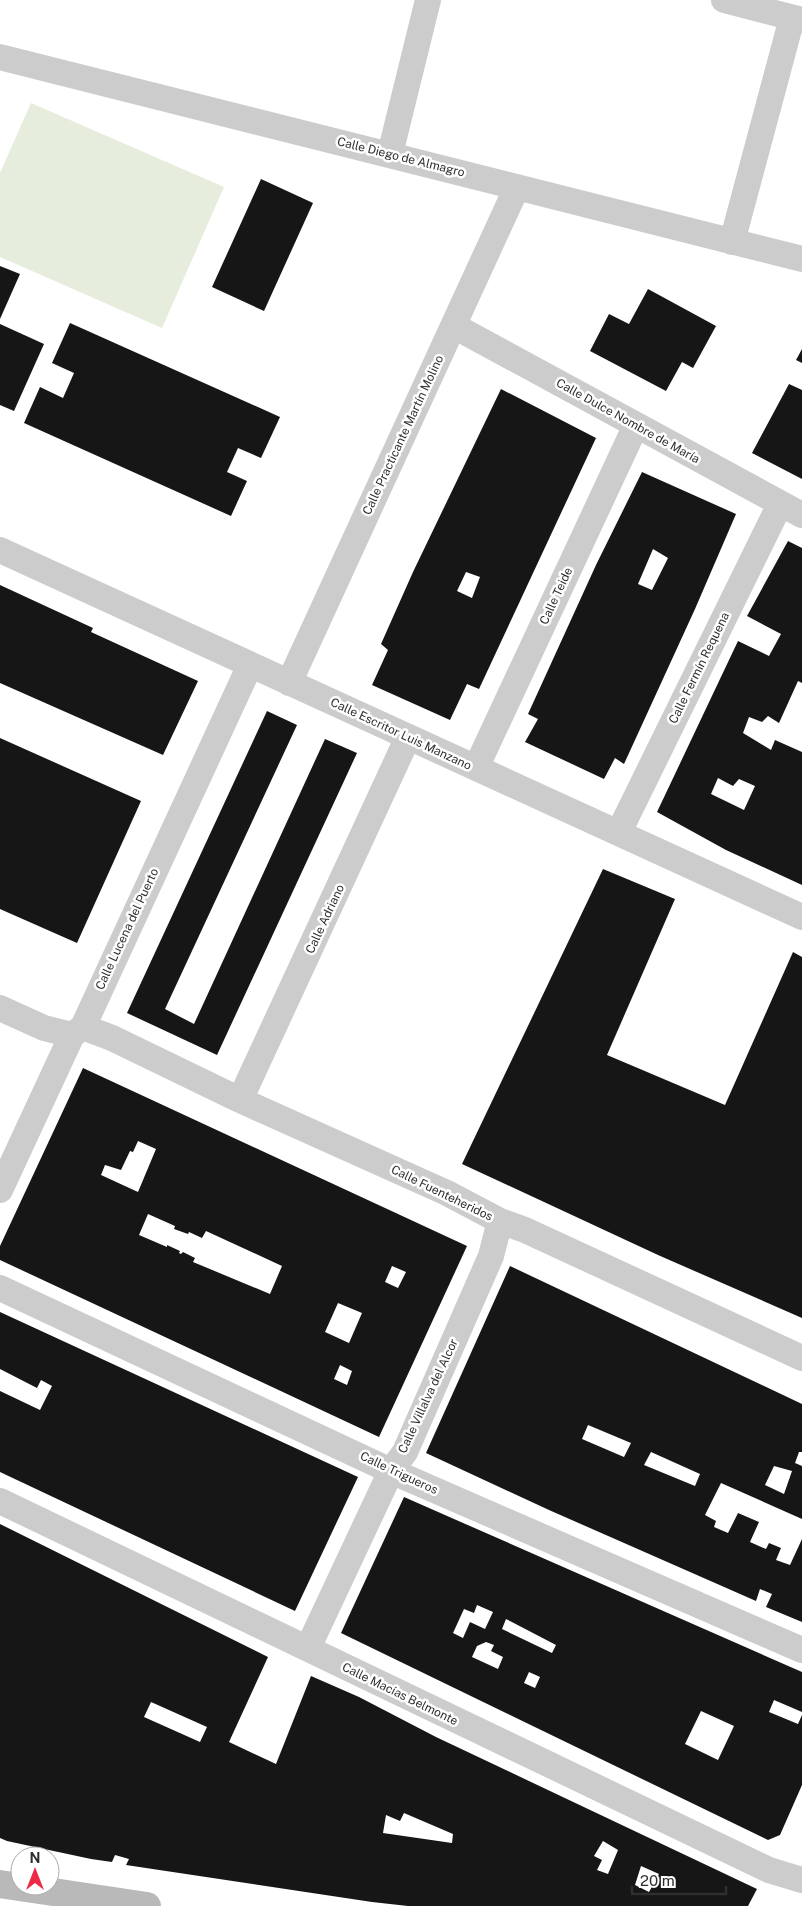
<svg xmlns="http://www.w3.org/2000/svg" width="802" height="1906" font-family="'Public Sans',sans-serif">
<rect width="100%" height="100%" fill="#fff"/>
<path fill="#e7eddd" d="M31 103 224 187 162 328 0 257V173Z"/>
<path fill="#161616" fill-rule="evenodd" d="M261 179 313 203 264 311 212 287Z
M0 266 20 274 0 319Z
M648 289 716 326 693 368 682 362 666 391 590 351 609 314 629 324Z
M70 323 280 417 261 458 238 448 227 472 247 481 231 516 24 423 40 387 63 398 74 373 52 363Z
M0 324 44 344 14 411 0 405Z
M802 349V363L796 360Z
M789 384 802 390V479L752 453Z
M501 389 596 438 479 689 467 684 450 720 372 685 388 650 381 644 413 572ZM466 572 480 577 472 598 457 591Z
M642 472 736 514 695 609 624 764 615 758 604 779 525 742 538 719 528 714 596 565ZM653 549 668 558 652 590 638 584Z
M788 541 802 548V683L798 681 779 723 768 716 762 722 749 717 743 733 771 750 775 740 802 752V885L726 850 657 812 738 641 769 656 781 634 747 616ZM718 778 733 786 739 779 755 786 744 810 711 794Z
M0 585 93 628 91 632 198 681 163 755 0 683Z
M267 711 297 725 165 1009 194 1024 325 739 357 753 217 1055 127 1013Z
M0 738 141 801 77 943 0 909Z
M603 869 675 899 607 1055 725 1105 793 952 802 957V1318L658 1255 462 1164Z
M83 1068 467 1246 379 1437 0 1260V1246ZM138 1141 156 1149 138 1192 101 1175 105 1165 121 1170 130 1151 133 1152ZM148 1214 175 1226 174 1229 188 1234 189 1232 202 1238 206 1231 282 1266 270 1294 193 1262 195 1258 183 1252 181 1254 179 1253 180 1251 167 1245V1247L139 1235ZM392 1266 406 1272 398 1288 385 1282ZM338 1303 362 1313 349 1343 325 1332ZM340 1365 352 1371 347 1385 334 1379Z
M510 1266 802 1404V1452H799L795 1463 802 1466V1519L721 1483 705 1515 716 1521 714 1527 728 1533 738 1513 759 1522 750 1542 766 1549 769 1543 781 1548 776 1560 790 1565 802 1539V1622L766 1607 772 1594 760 1589 756 1601 549 1510 426 1453ZM588 1425 631 1443 624 1457 582 1439ZM651 1452 700 1474 695 1486 644 1465ZM774 1466 792 1471 784 1494 765 1485Z
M0 1312 358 1477 295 1611 0 1472V1391L40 1410 52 1386 41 1380 37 1388 0 1369Z
M404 1497 802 1672V1712L774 1700 769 1712 798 1724 802 1715V1785L780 1835 768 1840 341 1633ZM477 1605 493 1612 485 1629 470 1622 463 1638 453 1633 464 1609 474 1613ZM506 1619 556 1645 552 1653 502 1629ZM486 1642 494 1645 491 1651 503 1657 498 1669 472 1657 477 1646ZM529 1672 540 1677 535 1688 524 1683ZM701 1711 734 1726 718 1760 685 1744Z
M0 1524 268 1657 229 1742 276 1764 311 1676 359 1697 436 1737 757 1889 748 1906H408L372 1902 126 1865 129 1859 115 1855 112 1862 91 1859 7 1841 0 1838ZM151 1702 207 1727 200 1742 144 1717ZM404 1813 453 1834 452 1843 383 1833 386 1815 400 1821ZM603 1841 618 1850 608 1874 597 1870 602 1860 594 1856ZM641 1866 659 1874 649 1892 635 1885Z"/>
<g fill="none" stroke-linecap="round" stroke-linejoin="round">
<path stroke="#ccc" stroke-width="26" d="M724 0 802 20
M0 57 802 259
M390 154 428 0
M732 242 792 18
M454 326 802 515
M0 550 802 917
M289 683 517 187
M476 768 636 425
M619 832 780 504
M0 1008 44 1028 72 1035
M83 1027 112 1038 240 1100 447 1193 500 1221 525 1230 802 1358
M240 1100 408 737
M0 1190 72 1035 83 1027 250 665
M0 1288 391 1471 802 1650
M0 1501 769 1870 802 1880
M308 1648 391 1471 405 1452 491 1256 500 1221"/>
<path stroke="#b9b9b9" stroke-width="28" d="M0 1884 147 1906"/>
</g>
<g text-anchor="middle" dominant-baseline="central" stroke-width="5" stroke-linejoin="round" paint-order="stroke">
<g font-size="12" fill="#2f2f2f" stroke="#fff">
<text transform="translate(401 157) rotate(14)">Calle Diego de Almagro</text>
<text transform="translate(628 421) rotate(29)">Calle Dulce Nombre de María</text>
<text transform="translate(403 435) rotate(-65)">Calle Practicante Martín Molino</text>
<text transform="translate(556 596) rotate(-65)">Calle Teide</text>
<text transform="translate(699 668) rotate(-64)">Calle Fermín Requena</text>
<text transform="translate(401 734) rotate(25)">Calle Escritor Luis Manzano</text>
<text transform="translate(325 919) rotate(-65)">Calle Adriano</text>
<text transform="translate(127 929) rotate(-65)">Calle Lucena del Puerto</text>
<text transform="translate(442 1193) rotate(26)">Calle Fuenteheridos</text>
<text transform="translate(428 1396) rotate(-65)">Calle Villalva del Alcor</text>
<text transform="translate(399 1473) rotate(25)">Calle Trigueros</text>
<text transform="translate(400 1694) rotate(26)">Calle Macías Belmonte</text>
</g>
</g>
<g transform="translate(35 1871)"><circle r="24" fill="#ffffff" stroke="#acacac"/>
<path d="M0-4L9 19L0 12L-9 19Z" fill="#ed2b47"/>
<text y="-8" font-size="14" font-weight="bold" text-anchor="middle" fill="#2f2f2f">N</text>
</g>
<path d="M632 1886v8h94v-8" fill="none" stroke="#2f2f2f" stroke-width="2.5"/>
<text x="640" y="1886" font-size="15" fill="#2f2f2f" stroke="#ffffff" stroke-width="4" paint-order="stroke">20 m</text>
</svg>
